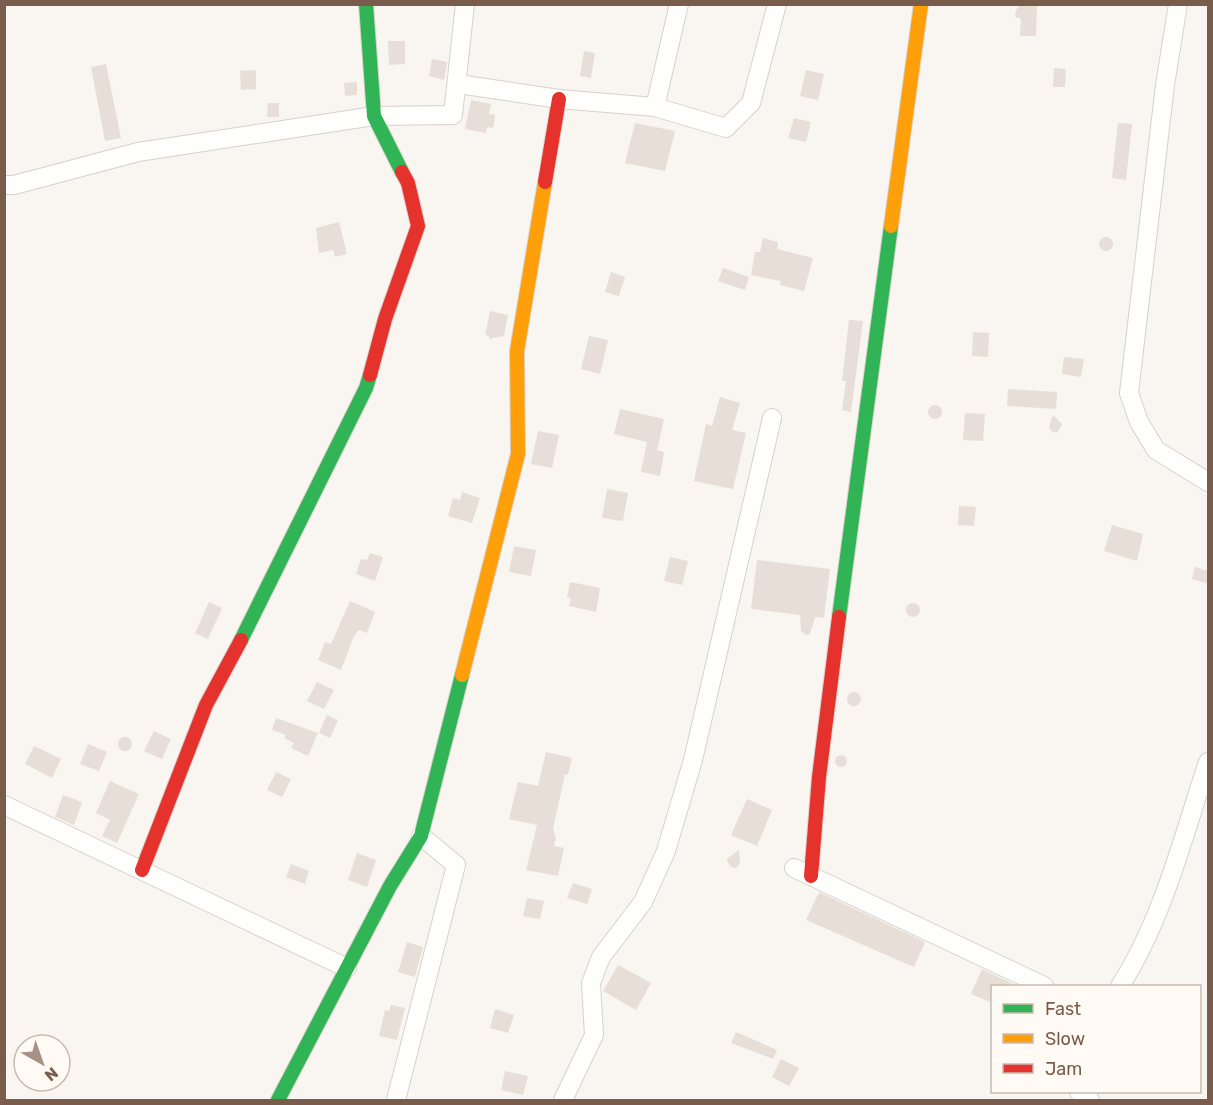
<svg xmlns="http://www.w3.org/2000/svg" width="1213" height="1105" font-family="Rubik,sans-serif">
<rect width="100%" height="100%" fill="#f9f5f0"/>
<path fill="#e6ded7" d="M1021 4H1037L1036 36H1020L1021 19 1015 17 1016 10Z
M388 41H405V64L389 65Z
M584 51 595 53 591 78 580 76Z
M432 59 447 62 444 80 429 76Z
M106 64 121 138 105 141 91 67Z
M1054 68 1066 69 1065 87H1053Z
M256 70V89L241 90 240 71Z
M806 70 824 74 818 100 800 96Z
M357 82V95L345 96 344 83Z
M471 100 491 104 489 114 495 115 493 128 487 127 486 133 465 129Z
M268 103H279V117H267Z
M794 118 811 122 806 142 788 138Z
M635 123 675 131 665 171 625 163Z
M1118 123 1132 124 1126 180 1112 178Z
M339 222 347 254 335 257 333 250 319 253 316 228Z
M1099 244a7 7 0 1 1 14 0a7 7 0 1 1-14 0Z
M763 238 778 242 777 249 813 258 804 291 780 285 781 281 751 275 755 252H760Z
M723 268 749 277 745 290 718 281Z
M611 272 625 277 619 296 605 292Z
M490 311 508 315 504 336 489 339V336L485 335Z
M849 320 863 321 851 412 842 410 846 381H842Z
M973 332 989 333 988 357 972 356Z
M589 336 608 340 600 374 581 369Z
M1064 357 1084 359 1081 377 1062 374Z
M1008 389 1057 392 1056 409 1007 406Z
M720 397 740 403 732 430 746 433 733 489 694 481 706 424 712 426Z
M928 412a7 7 0 1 1 14 0a7 7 0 1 1-14 0Z
M620 409 664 419 657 450 664 452 660 476 641 472 647 442 614 434Z
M965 413 985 414 983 441 963 440Z
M1053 415 1062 424 1057 433 1051 431 1049 427Z
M538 431 559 435 552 468 531 464Z
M607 489 628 493 623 521 602 518Z
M462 492 480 498 472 523 448 516 453 498 460 500Z
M959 506 976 507 974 526 958 525Z
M1112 525 1143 534 1137 561 1104 551Z
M514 546 536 550 531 576 509 572Z
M370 553 383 557 375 581 356 574 361 559 367 560Z
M670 557 688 561 682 585 664 581Z
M757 560 830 569 824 618 815 617 810 634 806 635 801 631 800 615 751 609Z
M1195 567 1209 571V584L1192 579Z
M570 582 600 588 596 612 569 606 571 598 567 597Z
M350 601 375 612 367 633 359 630 354 636 341 670 318 660 325 642 331 644Z
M209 602 222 608 208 639 195 633Z
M906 610a7 7 0 1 1 14 0a7 7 0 1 1-14 0Z
M317 682 334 690 324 709 307 701Z
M847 699a7 7 0 1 1 14 0a7 7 0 1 1-14 0Z
M327 715 338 720 330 738 319 733Z
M276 718 318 733 308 756 291 748 294 743 284 738 286 735 272 730Z
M154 731 171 739 162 759 144 751Z
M118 744a7 7 0 1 1 14 0a7 7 0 1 1-14 0Z
M88 744 107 752 99 771 80 764Z
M34 746 61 759 52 778 25 764Z
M546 752 572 758 568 775 565 774 553 829 556 838 554 846 564 848 558 876 526 870 537 825 509 819 518 782 538 786Z
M835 761a6 6 0 1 1 12 0a6 6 0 1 1-12 0Z
M276 772 291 779 282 797 267 790Z
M110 781 139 794 117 843 102 836 110 820 96 813Z
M63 795 82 802 74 825 55 817Z
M747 799 772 810 757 846 731 835Z
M739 850 740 863 736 868 731 867 727 861 728 858Z
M357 853 376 860 367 887 348 880Z
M291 864 309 871 305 884 286 877Z
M573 883 592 889 587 904 567 898Z
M819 892 925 942 914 967 806 920Z
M527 898 544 901 540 919 523 916Z
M407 942 423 947 415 977 398 972Z
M618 965 651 983 636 1010 603 991Z
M982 969 1019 987H993V1003L971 994Z
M391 1005 405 1008 397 1040 379 1036 385 1010 389 1011Z
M495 1009 514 1015 508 1033 490 1028Z
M736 1032 777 1050 773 1059 731 1043Z
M781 1059 799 1068 789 1086 772 1077Z
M505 1071 528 1076 523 1095 501 1090Z"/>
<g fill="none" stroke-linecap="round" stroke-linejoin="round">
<defs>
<path id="street" d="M1178 4 1165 85 1129 393 1139 422 1156 450 1208 482
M458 84 559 99 655 107 726 128 751 103 777 4
M655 107 679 4
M4 185H14L138 152 374 116 453 115 465 4
M4 805 347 968
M794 868 1044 986
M1120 986C1163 919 1183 837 1208 762
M1079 1092 1090 1100
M396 1100 456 865 421 836
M563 1100 594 1035 591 983 601 957 643 902 666 851 693 760 772 418"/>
<path id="fast" d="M366 4 374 116 402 172
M839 617 891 226
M241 640 366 388 370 375
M278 1100 390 886 421 836 462 675"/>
<path id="slow" d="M891 226 921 4
M462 675 518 454 517 351 545 182"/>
<path id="jam" d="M545 182 559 99
M370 375 385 319 418 226 408 183 402 172
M142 870 206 705 241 640
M811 876 819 777 839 617"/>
</defs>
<use href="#street" stroke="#d7d1cb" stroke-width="20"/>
<use href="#fast" stroke="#d9d2cb" stroke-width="16"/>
<use href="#slow" stroke="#d9d2cb" stroke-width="16"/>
<use href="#jam" stroke="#d9d2cb" stroke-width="16"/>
<use href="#street" stroke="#fefefd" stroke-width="18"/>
<use href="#fast" stroke="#30b455" stroke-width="14"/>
<use href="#slow" stroke="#ff9f0a" stroke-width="14"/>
<use href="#jam" stroke="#e5322d" stroke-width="14"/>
</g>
<rect width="1213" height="1105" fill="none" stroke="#7a5c4d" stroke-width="12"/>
<rect x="991" y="985" width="210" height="108" fill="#fffaf3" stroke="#cabbb1" stroke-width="1.5"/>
<rect x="1003" y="1004" width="30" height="9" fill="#30b455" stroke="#cabbb1" stroke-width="1.5"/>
<text x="1045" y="1015" font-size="18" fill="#7a5c4d">Fast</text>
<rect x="1003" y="1034" width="30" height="9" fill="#ff9f0a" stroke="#cabbb1" stroke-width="1.5"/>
<text x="1045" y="1045" font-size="18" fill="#7a5c4d">Slow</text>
<rect x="1003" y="1064" width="30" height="9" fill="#e5322d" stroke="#cabbb1" stroke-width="1.5"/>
<text x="1045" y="1075" font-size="18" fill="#7a5c4d">Jam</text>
<g transform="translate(42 1063) rotate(140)"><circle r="28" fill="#fffaf3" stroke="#cabbb1" stroke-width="1.5"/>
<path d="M0-4.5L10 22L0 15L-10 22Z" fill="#a69286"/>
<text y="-9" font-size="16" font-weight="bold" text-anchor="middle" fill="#7a5c4d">N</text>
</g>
</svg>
